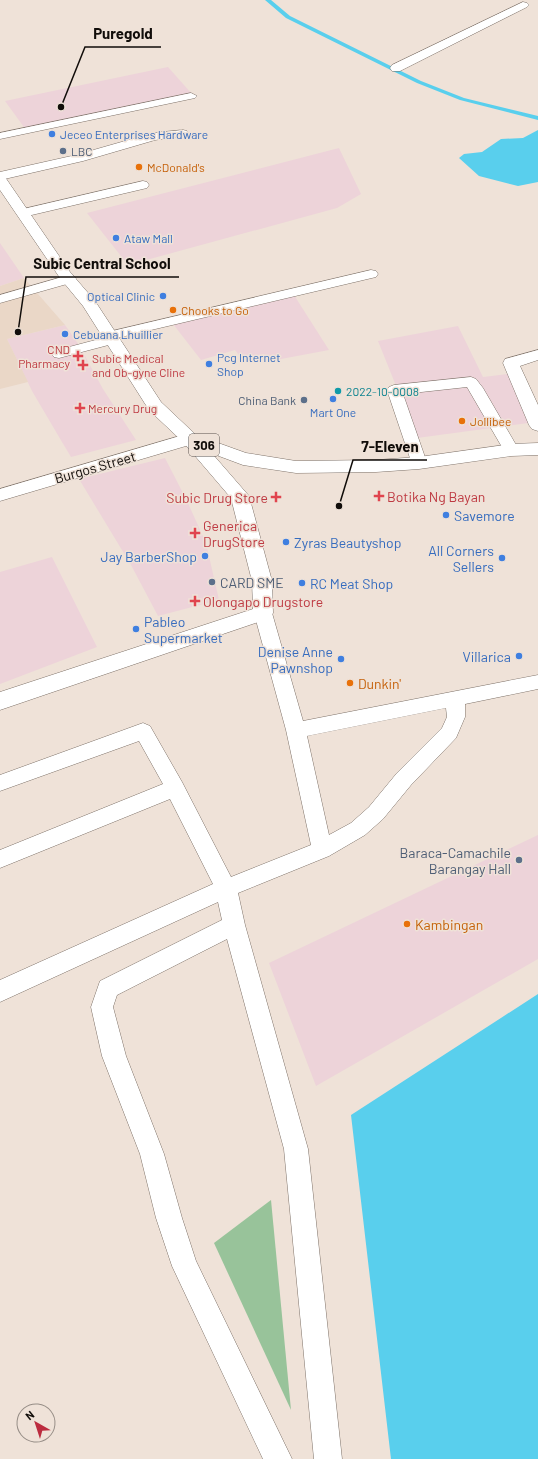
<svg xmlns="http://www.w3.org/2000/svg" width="538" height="1459" font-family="Barlow,sans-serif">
<rect width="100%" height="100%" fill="#efe2d8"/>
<path fill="#edd3d9" d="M168 67 192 94 26 130 5 101Z
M339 148 361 194 337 208 128 265 87 213Z
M0 243 24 278 0 286Z
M294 295 329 350 265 362 264 354 243 360 235 350 201 360 173 324Z
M65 325 79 345 103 389 136 440 71 457 62 442 32 391 7 339Z
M458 326 483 377 516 373 536 422 417 438 378 341Z
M165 458 187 501 206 543 219 600 158 616 131 565 79 479Z
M52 557 97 647 0 684V572Z
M538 835V959L316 1086 269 963Z"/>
<path fill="#ead7c7" d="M24 278 65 325 7 339 28 382 0 389V286Z"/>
<path fill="#98c39a" d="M271 1200 291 1410 214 1243Z"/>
<path fill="#59cfed" d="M538 130V182L518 186 479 176 459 158 464 154 482 152 501 139 523 138Z
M538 994V1459H391L351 1115Z"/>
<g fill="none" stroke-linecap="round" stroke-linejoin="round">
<path fill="#59cfed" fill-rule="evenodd" d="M265 0H271L290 16 421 81 464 98 538 116V120L460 100 417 83 286 18Z"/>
<defs>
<path id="service" d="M191 93 197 96 195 98 0 139V133Z
M183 130 187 131 189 133 187 135 155 140 83 161 0 180V172L76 155 153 133Z
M143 181 147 182 149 185 147 188 23 217 19 216 17 213 19 210Z
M371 270 376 271 378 274 376 277 117 338 118 340 116 343 59 358 54 357 52 354 54 351 103 338 102 336 104 333Z
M69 275 74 276 76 279 74 282 0 303V295Z
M471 377 476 379 483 388 519 450 516 454 511 455 506 454 467 387 403 394 427 463 425 467 419 468 413 467 387 390 389 387 394 385Z
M263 606 269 608 272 613 303 721 538 675V689L465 704V717L456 738 411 785 383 819 365 835 329 856 238 893 245 925 308 1149 342 1459H314L284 1149 227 939 117 995 113 1007 126 1056 164 1154 182 1218 196 1261 292 1459H263L172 1266 156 1218 140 1154 102 1056 91 1007 100 981 222 920 218 902 0 1002V980L213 884 170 799 0 868V850L163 784 139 741 0 791V775L143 723 150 726 182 782 231 877 311 845 286 730 254 613 257 608ZM446 708 447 717 442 728 397 773 369 807 351 823 329 835 307 736Z"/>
<path id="minor" d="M523 2 527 3 529 5 527 7 400 71H392L390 68 392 65Z
M538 350V360L520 366 538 405V431L532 429 529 425 503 363 505 359Z
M190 433 196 435 249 496 272 581 273 613 270 618 0 710V692L253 609 252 581 231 498 184 443 181 439 184 435Z"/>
<path id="tertiary" d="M190 433 196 435 199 439 196 443 0 501V489Z"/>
<path id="primary" d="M0 176 5 177 70 272 95 301 161 402 196 435 246 453 296 461 376 460 419 457 511 444 538 443V455L511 456 419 469 376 472 296 473 243 465 184 443 149 410 83 306 60 278 0 190Z"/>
</defs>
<use href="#service" stroke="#7e7269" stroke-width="1"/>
<use href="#minor" stroke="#7e7269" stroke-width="1"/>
<use href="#tertiary" stroke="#7e7269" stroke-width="1"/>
<use href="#primary" stroke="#7e7269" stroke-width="1"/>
<use href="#service" fill="#fff" fill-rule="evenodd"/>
<use href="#minor" fill="#fff" fill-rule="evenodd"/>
<use href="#tertiary" fill="#fff" fill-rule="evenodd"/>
<use href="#primary" fill="#fff" fill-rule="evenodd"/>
</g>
<g fill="#3f7fe0" stroke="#efe2d8" stroke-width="1.5">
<circle cx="52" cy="134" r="4"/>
<circle cx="116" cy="238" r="4"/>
<circle cx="163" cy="296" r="4"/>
<circle cx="65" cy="334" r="4"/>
<circle cx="209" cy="364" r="4"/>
<circle cx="333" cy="399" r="4"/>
<circle cx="446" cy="515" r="4"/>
<circle cx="286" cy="542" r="4"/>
<circle cx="205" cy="556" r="4"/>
<circle cx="502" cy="558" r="4"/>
<circle cx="302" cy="583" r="4"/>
<circle cx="136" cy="629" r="4"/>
<circle cx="519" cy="656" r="4"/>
<circle cx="341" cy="659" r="4"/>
</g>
<g fill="#5c6f8a" stroke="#efe2d8" stroke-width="1.5">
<circle cx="63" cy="151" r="4"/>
<circle cx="304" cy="400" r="4"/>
<circle cx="212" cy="582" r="4"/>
<circle cx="519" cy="860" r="4"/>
</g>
<g fill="#e8710a" stroke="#efe2d8" stroke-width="1.5">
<circle cx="139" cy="167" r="4"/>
<circle cx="173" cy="310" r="4"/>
<circle cx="462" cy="421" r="4"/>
<circle cx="350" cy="683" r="4"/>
<circle cx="407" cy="924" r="4"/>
</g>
<g fill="#e0444e" stroke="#efe2d8" stroke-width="1.5">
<path d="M76 350h4v4h4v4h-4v4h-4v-4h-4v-4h4z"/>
<path d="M81 359h4v4h4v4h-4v4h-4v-4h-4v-4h4z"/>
<path d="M78 402h4v4h4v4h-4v4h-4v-4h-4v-4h4z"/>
<path d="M377 490h4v4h4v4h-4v4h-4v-4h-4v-4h4z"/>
<path d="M274 491h4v4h4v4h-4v4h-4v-4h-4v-4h4z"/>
<path d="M193 527h4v4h4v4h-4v4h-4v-4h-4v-4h4z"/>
<path d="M193 595h4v4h4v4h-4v4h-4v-4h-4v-4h4z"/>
</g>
<circle fill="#0f9aa8" stroke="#efe2d8" stroke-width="1.5" cx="338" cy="391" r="4"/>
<g text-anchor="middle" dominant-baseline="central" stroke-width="3" stroke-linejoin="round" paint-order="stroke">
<g font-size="12" fill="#366cbe" stroke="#efe2d8" text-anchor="start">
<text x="60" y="134">Jeceo Enterprises Hardware</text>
<text x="124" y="238">Ataw Mall</text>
<text x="155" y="296" text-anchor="end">Optical Clinic</text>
<text x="73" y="334">Cebuana Lhuillier</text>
<text x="217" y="357">Pcg Internet<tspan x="217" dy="14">Shop</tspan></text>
<text x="333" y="412" text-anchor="middle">Mart One</text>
</g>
<g font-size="12" fill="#4e5e75" stroke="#efe2d8" text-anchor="start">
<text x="71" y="151">LBC</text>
<text x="296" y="400" text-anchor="end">China Bank</text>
</g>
<g font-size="12" fill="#c56008" stroke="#efe2d8" text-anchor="start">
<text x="147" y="167">McDonald's</text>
<text x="181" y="310">Chooks to Go</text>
<text x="470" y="421">Jollibee</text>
</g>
<g font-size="12" fill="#be3a42" stroke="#efe2d8" text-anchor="start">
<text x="70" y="349" text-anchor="end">CND<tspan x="70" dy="14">Pharmacy</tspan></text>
<text x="92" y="358">Subic Medical<tspan x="92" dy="14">and Ob-gyne Cline</tspan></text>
<text x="88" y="408">Mercury Drug</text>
</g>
<g font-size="12" fill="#0d838f" stroke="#efe2d8" text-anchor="start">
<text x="346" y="391">2022-10-0008</text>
</g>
<rect fill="#efe2d8" stroke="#544d48" stroke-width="1" x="189" y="434" width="30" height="22" rx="3"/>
<g font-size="13" font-weight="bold" fill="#110d0a">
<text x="204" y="445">306</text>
</g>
<g font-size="14" fill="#110d0a" stroke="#efe2d8">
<text transform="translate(95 467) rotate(-16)">Burgos Street</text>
</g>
<g font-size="14" fill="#be3a42" stroke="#efe2d8" text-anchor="start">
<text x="387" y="496">Botika Ng Bayan</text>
<text x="268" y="497" text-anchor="end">Subic Drug Store</text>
<text x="203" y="525">Generica<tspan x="203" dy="16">DrugStore</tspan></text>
<text x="203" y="601">Olongapo Drugstore</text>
</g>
<g font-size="14" fill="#366cbe" stroke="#efe2d8" text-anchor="start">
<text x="454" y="515">Savemore</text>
<text x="294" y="542">Zyras Beautyshop</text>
<text x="494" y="550" text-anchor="end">All Corners<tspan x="494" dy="16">Sellers</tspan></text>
<text x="197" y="556" text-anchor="end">Jay BarberShop</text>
<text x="310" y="583">RC Meat Shop</text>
<text x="144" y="621">Pableo<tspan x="144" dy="16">Supermarket</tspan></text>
<text x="333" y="651" text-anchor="end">Denise Anne<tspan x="333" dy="16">Pawnshop</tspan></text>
<text x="511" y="656" text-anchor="end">Villarica</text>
</g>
<g font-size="14" fill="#4e5e75" stroke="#efe2d8" text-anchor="start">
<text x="220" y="582">CARD SME</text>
<text x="511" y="852" text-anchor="end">Baraca-Camachile<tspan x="511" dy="16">Barangay Hall</tspan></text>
</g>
<g font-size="14" fill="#c56008" stroke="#efe2d8" text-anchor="start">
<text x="358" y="683">Dunkin'</text>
<text x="415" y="924">Kambingan</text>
</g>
</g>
<path fill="none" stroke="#110d0a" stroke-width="1.5" d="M61 107L85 47H161M18 332L26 277H179M339 506L353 460H427"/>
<g fill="#110d0a" stroke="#efe2d8" stroke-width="1.5">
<circle cx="61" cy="107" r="4"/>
<circle cx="18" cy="332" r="4"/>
<circle cx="339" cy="506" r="4"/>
</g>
<g font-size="15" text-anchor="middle" font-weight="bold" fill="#110d0a" stroke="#efe2d8" stroke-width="3" stroke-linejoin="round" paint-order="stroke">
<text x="123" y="39">Puregold</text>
<text x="102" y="269">Subic Central School</text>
<text x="390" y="452">7-Eleven</text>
</g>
<g transform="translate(36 1423) rotate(321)"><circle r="19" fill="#efe2d8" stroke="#968d86"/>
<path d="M0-3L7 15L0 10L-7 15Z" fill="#bc2c3f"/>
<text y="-6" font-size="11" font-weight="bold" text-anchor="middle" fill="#110d0a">N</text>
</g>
</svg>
